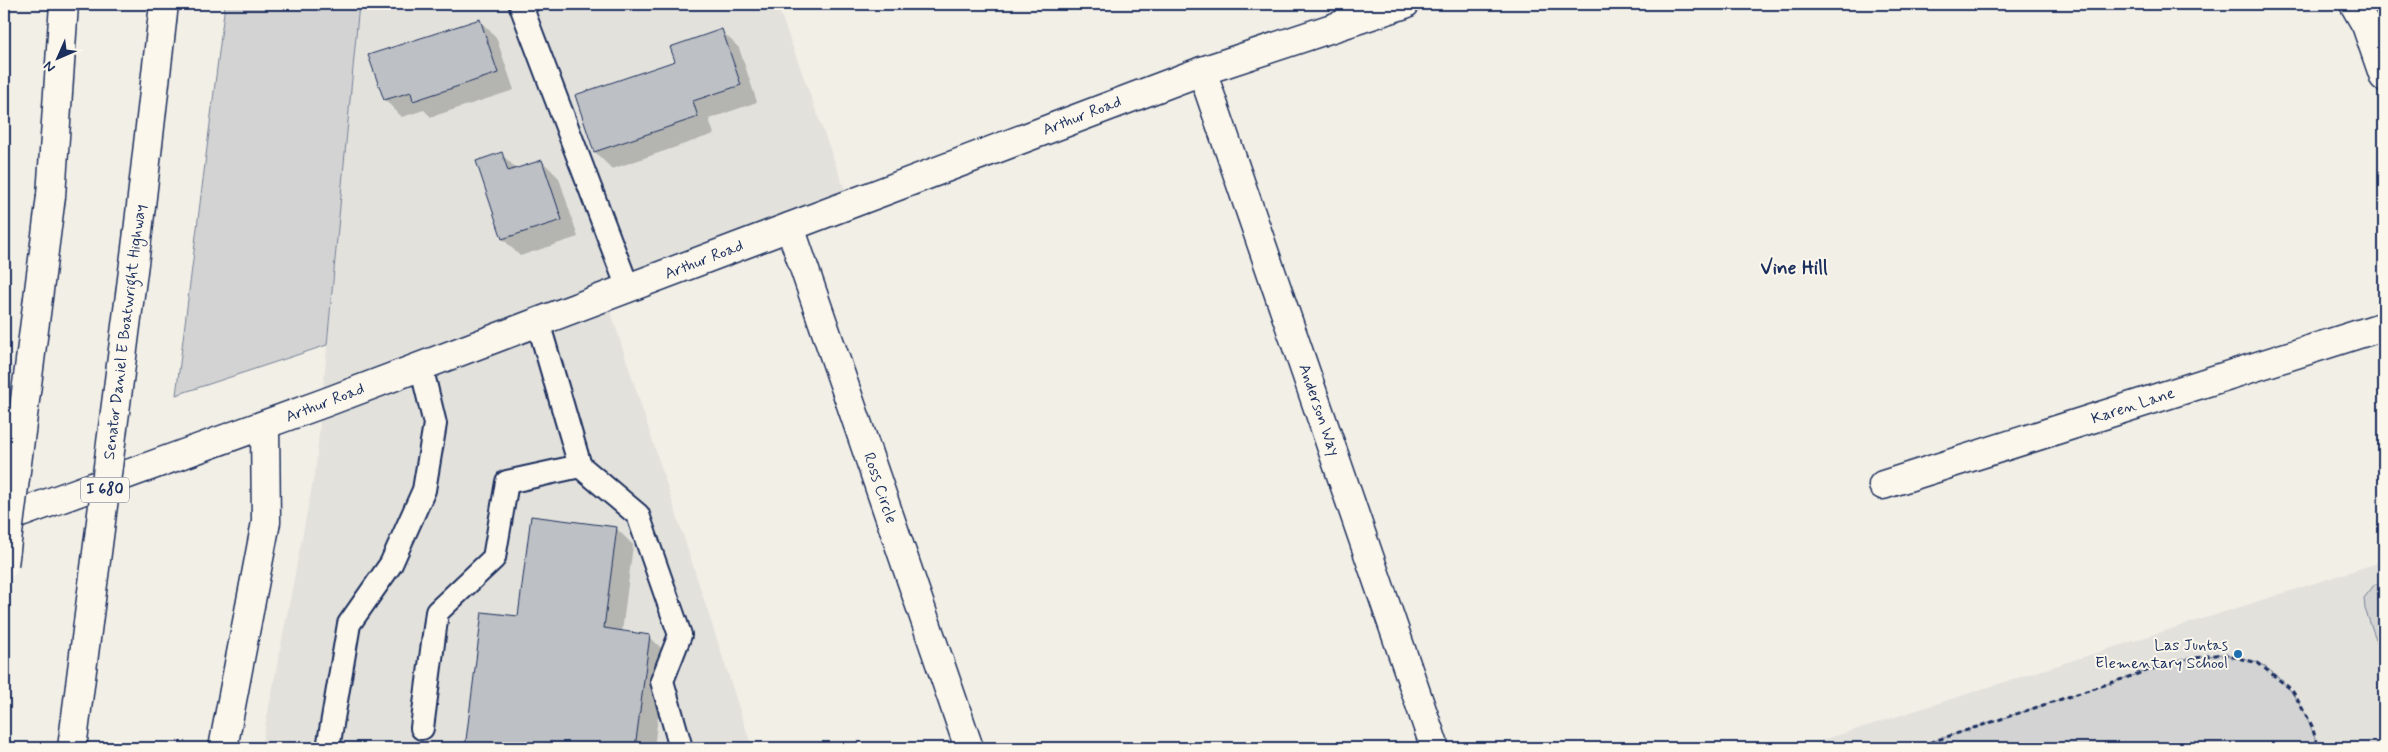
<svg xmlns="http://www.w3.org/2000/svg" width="2388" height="752" font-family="Mynerve,sans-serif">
<rect width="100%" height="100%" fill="#f2efe6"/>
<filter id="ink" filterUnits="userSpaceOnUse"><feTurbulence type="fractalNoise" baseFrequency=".02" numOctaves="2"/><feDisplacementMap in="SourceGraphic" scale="10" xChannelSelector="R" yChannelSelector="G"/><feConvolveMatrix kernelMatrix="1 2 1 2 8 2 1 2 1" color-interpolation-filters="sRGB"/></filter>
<g filter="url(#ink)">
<path fill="#e2e1dc" d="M359 4H777L850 204 606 297 752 748H261L316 466Z
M2384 561V748H1798Z"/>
<path fill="#d2d3d2" stroke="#768198" d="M225 4H359L327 345 176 395Z
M2384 582V661L2365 609 2364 598 2375 584Z
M2221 654C2233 657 2249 658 2259 663 2291 682 2308 714 2318 748H1913L2177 661Z"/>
<path fill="#0003" d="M479 20 496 37 514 90 431 117 424 110 402 117 385 100Z
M722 31 739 48 757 102 709 119 714 134 612 169 595 152 677 62Z
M501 154 517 169 542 161 559 178 578 237 520 256 503 239Z
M616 528 633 545 622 632 649 636 666 653 654 748H466L483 613 519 617Z"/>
<path fill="#bdc0c4" stroke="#1b2f5e" d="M480 19 498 73 413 101 411 92 384 100 368 55Z
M722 29 741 85 693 101 698 117 594 152 575 95 675 61 670 47Z
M502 152 508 171 542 160 562 220 502 239 476 161Z
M531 516 617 527 604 628 650 635 635 748H465L482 612 518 616Z"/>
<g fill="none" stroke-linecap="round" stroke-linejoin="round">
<defs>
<path id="service" d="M527 4 521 6 628 288
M1346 4 1352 21
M538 322 580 466 638 515 680 635 662 681 681 748
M422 728 437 612 494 558 507 482 580 466
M328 748 349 624 391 564 424 490 435 424 421 366"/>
<path id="minor" d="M2354 4 2366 25 2384 77
M1202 71 1435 748
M790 227 969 748
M1883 485 2384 326"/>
<path id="secondary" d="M4 519 324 403 1202 71 1405 4"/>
<path id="motorway" d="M51 196 64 4
M138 232 164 4
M223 748 266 522 265 425"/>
</defs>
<use href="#service" stroke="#1b2f5e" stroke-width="26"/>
<use href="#minor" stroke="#1b2f5e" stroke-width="31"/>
<use href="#secondary" stroke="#1b2f5e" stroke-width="31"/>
<use href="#motorway" stroke="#1b2f5e" stroke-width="31"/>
<path stroke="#1b2f5e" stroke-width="3" stroke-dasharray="5 4" stroke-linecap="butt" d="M1913 748 2177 661 2221 654 2258 663 2292 690 2312 726 2318 748"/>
<use href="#service" stroke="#fbf7ec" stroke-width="22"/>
<use href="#minor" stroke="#fbf7ec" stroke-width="28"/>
<use href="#secondary" stroke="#fbf7ec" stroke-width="28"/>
<use href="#motorway" stroke="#fbf7ec" stroke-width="28"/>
<defs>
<path id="motorway-bridge" d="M4 565 51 196
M72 748 138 232"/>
</defs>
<use href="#motorway-bridge" stroke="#1b2f5e" stroke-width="31" stroke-linecap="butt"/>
<use href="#motorway-bridge" stroke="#fbf7ec" stroke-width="28"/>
</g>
</g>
<circle fill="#1f6fb2" stroke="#fbf7ec" stroke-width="2" cx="2238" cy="654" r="5"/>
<g text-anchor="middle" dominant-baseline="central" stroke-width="4" stroke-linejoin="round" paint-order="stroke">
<rect fill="#fbf7ec" stroke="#5e6b89" stroke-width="1" x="81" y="477.5" width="48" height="25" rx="4"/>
<g font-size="15" font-weight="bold" fill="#1b2f5e">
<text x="105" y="490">I 680</text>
</g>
<g font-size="16" fill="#1b2f5e" stroke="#fbf7ec">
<text transform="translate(1082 116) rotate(-21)">Arthur Road</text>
<text transform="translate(704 260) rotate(-21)">Arthur Road</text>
<text transform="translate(125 332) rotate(-83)">Senator Daniel E Boatwright Highway</text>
<text transform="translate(325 403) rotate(-21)">Arthur Road</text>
<text transform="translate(2133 406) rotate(-18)">Karen Lane</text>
<text transform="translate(1319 410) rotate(71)">Anderson Way</text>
<text transform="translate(880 488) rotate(71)">Ross Circle</text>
</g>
<g font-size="16" fill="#1b2f5e" stroke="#fbf7ec" text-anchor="end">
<text x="2228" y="645">Las Juntas<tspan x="2228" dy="18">Elementary School</tspan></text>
</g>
<g font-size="19" font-weight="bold" fill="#1b2f5e" stroke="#fbf7ec">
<text x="1794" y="268">Vine Hill</text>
</g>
</g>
<rect width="2388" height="752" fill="none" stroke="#fbf7ec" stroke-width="20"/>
<rect x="10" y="10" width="2368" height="732" fill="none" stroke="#1b2f5e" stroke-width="2" filter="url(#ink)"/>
<g transform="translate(58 58) rotate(225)" stroke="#fbf7ec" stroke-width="4" paint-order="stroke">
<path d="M0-4L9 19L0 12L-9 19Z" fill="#1b2f5e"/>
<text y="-8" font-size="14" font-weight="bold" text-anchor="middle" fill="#1b2f5e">N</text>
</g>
</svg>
